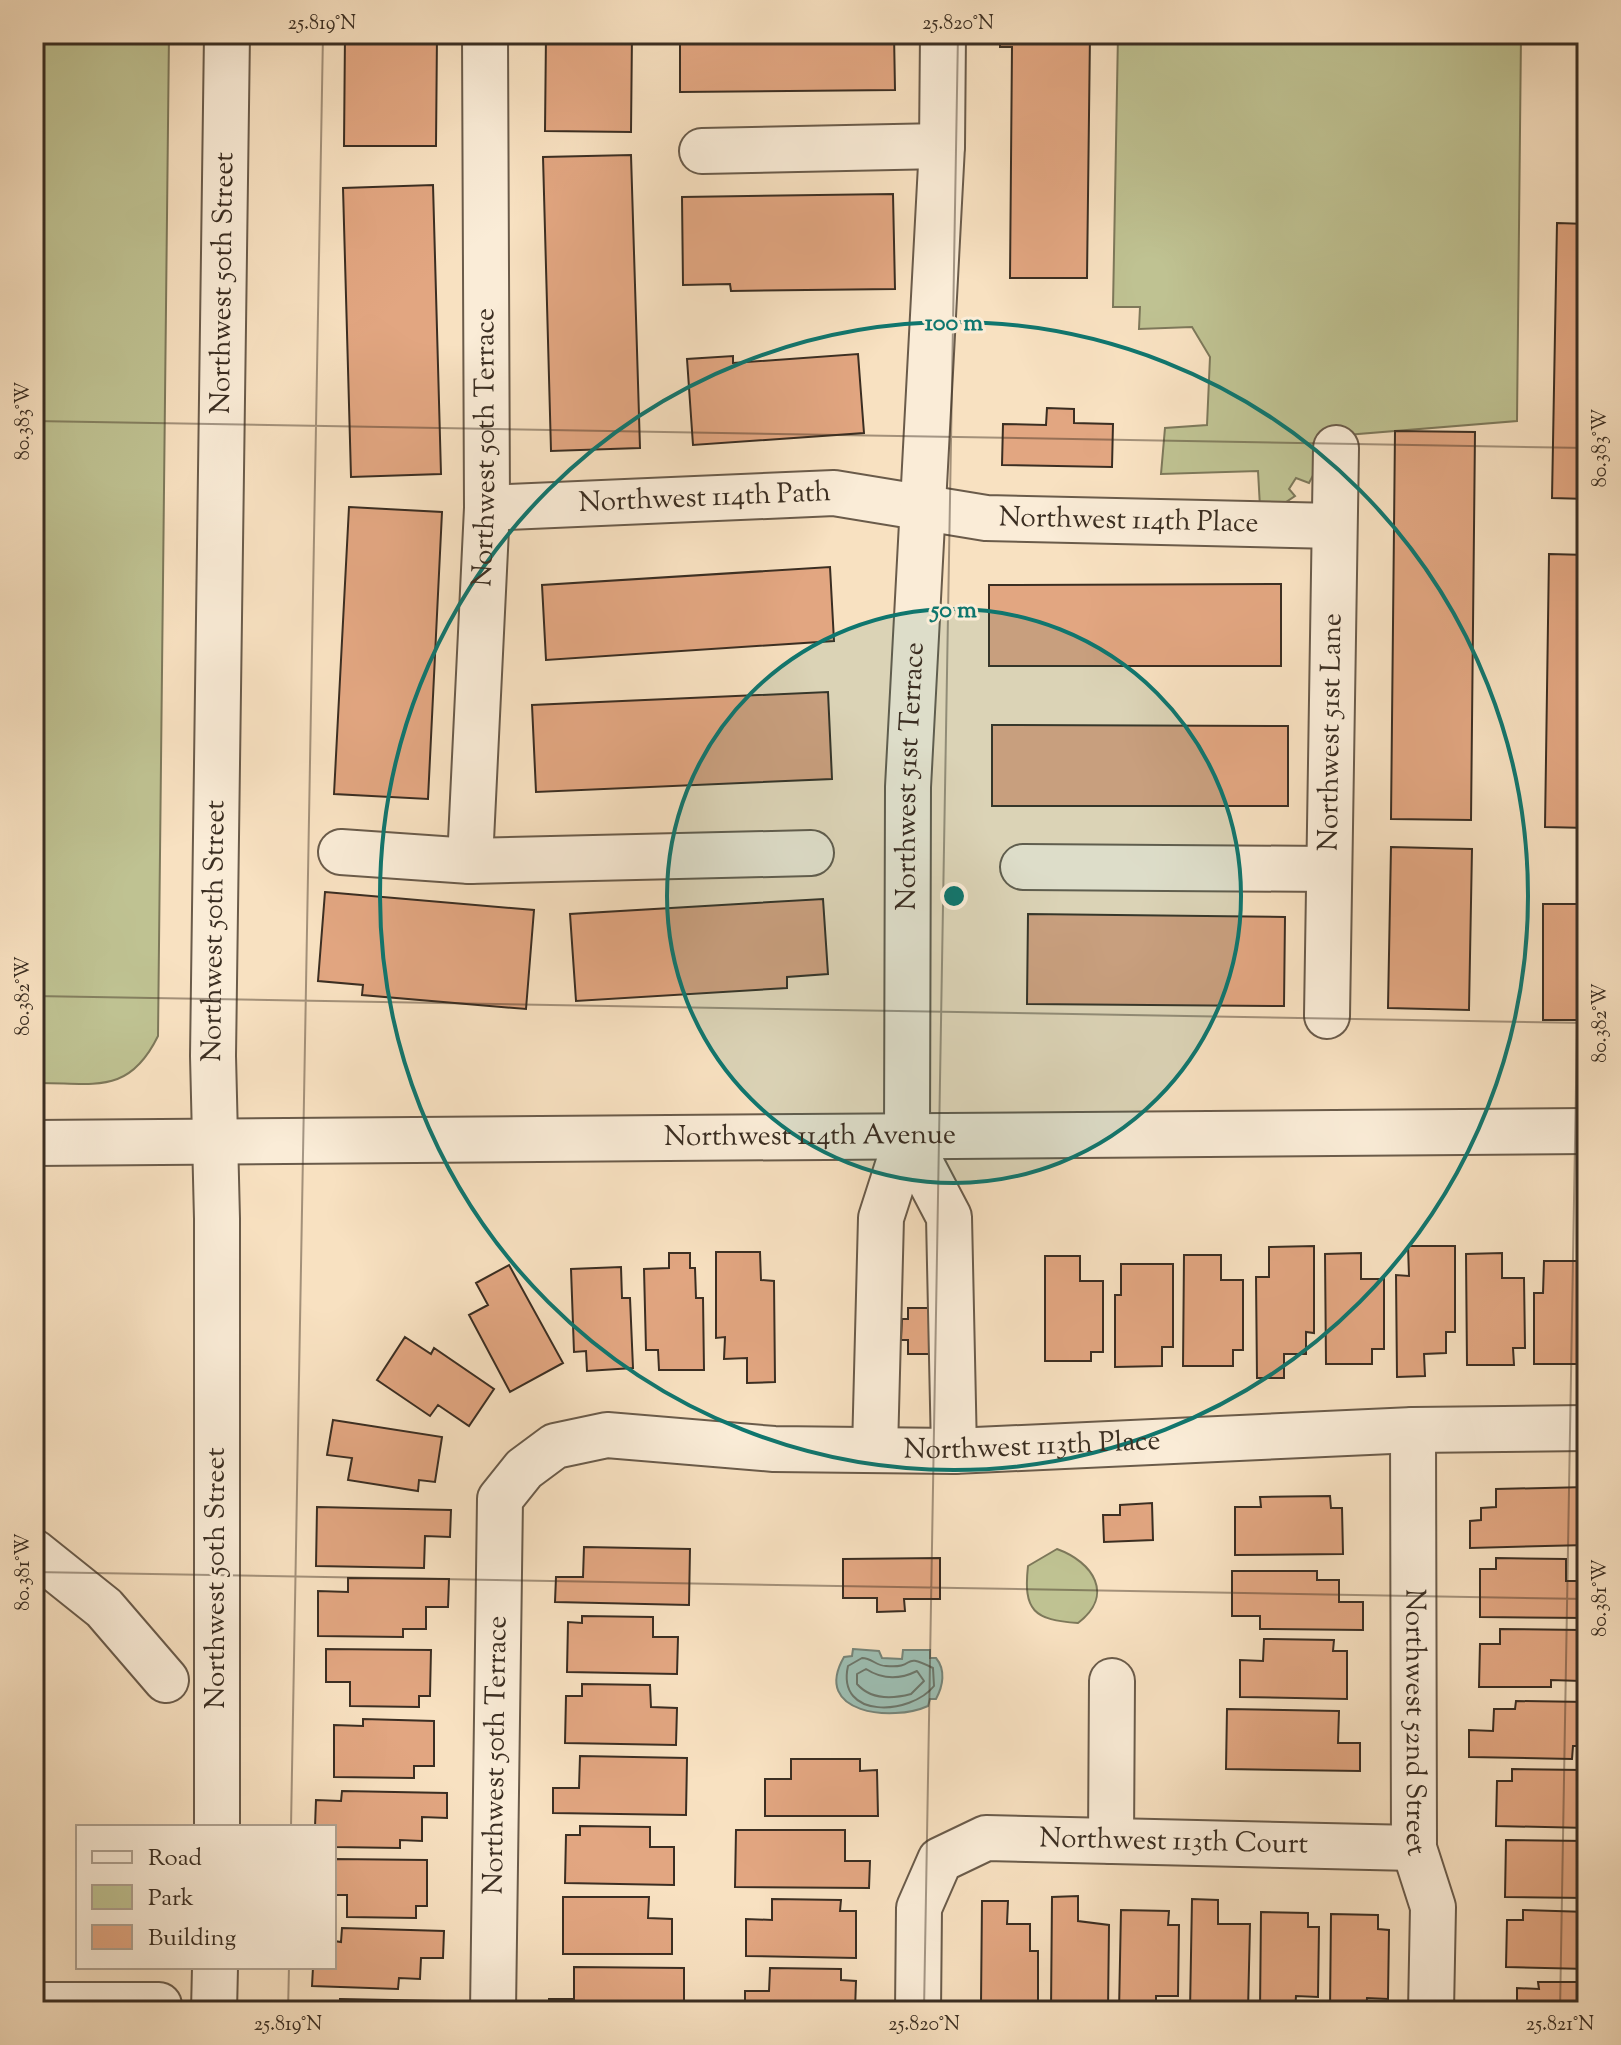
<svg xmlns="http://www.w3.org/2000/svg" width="1621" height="2045" font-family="'Sorts Mill Goudy',serif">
<rect width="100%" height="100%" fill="#f8e1c1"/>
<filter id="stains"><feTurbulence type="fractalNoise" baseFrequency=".0025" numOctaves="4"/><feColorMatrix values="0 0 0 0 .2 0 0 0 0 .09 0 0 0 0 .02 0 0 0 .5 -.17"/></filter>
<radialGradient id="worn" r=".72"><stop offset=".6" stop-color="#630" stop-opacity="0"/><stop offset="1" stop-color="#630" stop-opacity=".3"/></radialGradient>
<path fill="#bfc292" stroke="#7d785a" stroke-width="2" d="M34 34H169L158 1036C128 1097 93 1082 34 1083Z
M1118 34H1521L1517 421 1334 436 1309 483 1296 478 1289 489 1295 496 1286 502 1260 507 1258 471 1161 474 1165 428 1207 425 1210 357 1192 327 1139 329 1140 307H1113Z
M1057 1549C1093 1562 1115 1595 1078 1623 1034 1620 1023 1611 1028 1566Z"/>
<path fill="#9dbeb2" stroke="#768478" stroke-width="2" d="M853 1649 879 1651 882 1658 902 1659 903 1650H930V1658H936C946 1670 943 1686 936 1699H930L928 1706C893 1722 811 1714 844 1657L852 1656Z"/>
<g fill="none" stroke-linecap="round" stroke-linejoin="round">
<path stroke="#6c766a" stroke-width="2" d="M862 1658C872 1658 876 1666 886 1666 919 1669 899 1651 933 1668L934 1686C911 1715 836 1720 848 1666Z
M866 1669C883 1680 901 1679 917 1671L924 1681 911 1694C892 1699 871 1700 857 1684V1674Z"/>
</g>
<path fill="#e2a681" stroke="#3b2e22" stroke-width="2" d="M345 34H437L436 146H344Z
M546 34H632L631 132 545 131Z
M680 34H894L895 90 680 92Z
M1000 34H1090L1087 278H1010L1012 47H1000Z
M631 155 640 448 551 451 543 157Z
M433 185 441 474 351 477 343 188Z
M893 194 895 289 731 291 730 284 683 285 682 197Z
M1557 223 1587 224V499L1552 498Z
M858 354 864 433 693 445 687 359 733 356V363Z
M1047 408 1074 409V423L1113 424 1112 467 1002 465 1003 424 1046 425Z
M1395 431 1475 432 1471 820 1391 819Z
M349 507 442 512 428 799 334 794Z
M1549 554 1587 555V828L1545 827Z
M830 567 834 641 546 660 542 585Z
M1281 584V666H989V585Z
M828 692 832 779 536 792 532 705Z
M992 725 1288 726V806H992Z
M1391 847 1472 849 1469 1010 1388 1008Z
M325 892 534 910 526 1009 362 995 363 985 318 981Z
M823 899 828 974 787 977V988L576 1001 570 914Z
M1543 904H1587V1020H1543Z
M1028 914 1285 917 1284 1006 1027 1004Z
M1314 1246V1333L1306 1332V1354H1284V1378H1257L1256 1277H1269V1247Z
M1408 1246H1455V1332H1446V1353L1424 1354 1425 1376 1397 1377 1396 1275 1409 1276Z
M716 1252H760L761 1280 774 1281 775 1382 747 1383V1358L724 1359 725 1337 716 1338Z
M669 1253H690V1268H695L696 1298H703L704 1370H659L658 1350H646L644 1269 669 1268Z
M1361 1253V1279H1384V1349H1372V1364H1326L1325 1254Z
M1502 1253V1278H1524L1525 1348H1513L1514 1365H1467L1466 1254Z
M1184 1255H1221V1280H1243V1350H1233V1366H1183Z
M1045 1256H1080V1281H1103V1352H1091V1361H1045Z
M1544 1261H1587V1343L1583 1342V1364H1534V1293H1543Z
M1121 1264H1173V1347H1162V1366L1115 1367V1295H1121Z
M509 1265 563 1363 510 1392 469 1315 488 1305 476 1283Z
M621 1267 622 1298H630L633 1368 587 1371 586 1351 574 1352 571 1269Z
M908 1308H936V1354H908V1340H901L902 1319H908Z
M405 1337 431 1354 434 1348 494 1389 469 1426 438 1405 430 1416 377 1380Z
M333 1420 442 1437 435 1482 419 1480 418 1491 348 1480 352 1458 327 1455Z
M1587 1487V1545L1470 1548V1521L1481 1520V1508L1496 1507V1489Z
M1330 1496 1331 1508H1342L1343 1554 1235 1555V1507H1261L1260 1497Z
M1152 1503 1153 1540 1104 1542 1103 1515H1120V1505Z
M317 1507 451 1510 450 1537 425 1536 424 1568 316 1566Z
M584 1547 690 1549 689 1605 555 1602 556 1577H583Z
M940 1558V1599H904L905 1611 877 1612V1598H843V1559Z
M1496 1558 1566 1559V1581H1587V1618L1480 1617V1569H1496Z
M1232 1571H1317V1580H1339V1602H1363V1630L1260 1629V1616H1232Z
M348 1578 449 1579 448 1607H426V1629H403V1637L318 1636V1591L348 1592Z
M582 1616 653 1617V1637H678L677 1674 567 1672 568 1622 582 1623Z
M1500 1629 1582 1630 1581 1681 1551 1680V1687H1479L1480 1644H1500Z
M1264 1639 1334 1640 1333 1651H1347V1699L1240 1697V1660L1263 1661Z
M326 1649 431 1650 430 1696H419V1707L350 1706V1682H326Z
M582 1684 650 1685 651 1707 677 1708 676 1745 565 1743 566 1696H582Z
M1516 1701 1587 1702V1746H1573L1572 1759 1469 1757V1730L1493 1731 1494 1709H1515Z
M1227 1709 1339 1711 1338 1743H1360V1771L1226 1769Z
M363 1719 434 1721V1766H414V1778L334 1777V1725L363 1726Z
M580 1756 687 1758 686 1815 553 1813V1788H579Z
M791 1759H860V1771L877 1770 878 1816H765V1779H791Z
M1512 1769 1583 1770 1587 1828 1496 1826 1497 1781H1512Z
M342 1791 447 1793V1818L422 1817V1841L400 1840V1848L334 1847V1827H315L316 1800 341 1801Z
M580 1826 650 1827V1847H674V1885L565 1883 566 1835H580Z
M736 1830H845V1861H870L869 1888 735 1887Z
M1506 1840 1587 1841V1898L1505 1897Z
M334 1859 427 1860V1906H416V1918L347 1917V1895H334Z
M1078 1896V1921L1109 1925 1108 2011H1051L1052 1897Z
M563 1897H649L648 1918 672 1919V1954H563Z
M772 1899 841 1900 840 1911H856V1958L746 1956V1919L772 1920Z
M1192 1899 1218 1900V1924H1250L1248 2011H1190Z
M982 1901H1008L1007 1924H1030V1951H1038V2011H993V2003L981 2004Z
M1121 1910 1169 1911 1168 1925H1179L1178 1996H1156V2011H1119Z
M1523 1910 1587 1912V1969L1506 1967 1507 1920H1523Z
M1261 1912 1308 1913V1927H1319L1318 1997 1296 1996 1295 2011H1260Z
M1331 1914 1378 1915V1929L1389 1930 1388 1999 1367 1998 1366 2011H1330Z
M342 1928 444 1931 443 1958H421L420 1979 399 1978 398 1989 312 1986 313 1967H334V1941L341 1942Z
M574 1967 684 1968V2011H549V1999H574Z
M770 1968 841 1969V1980L856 1981 855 2011H745V1991H769Z
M1538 1982H1587V2011H1517V1988L1539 1989Z
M340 1999 444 2001V2011H340Z"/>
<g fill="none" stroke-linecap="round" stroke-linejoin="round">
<defs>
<g id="minor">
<path d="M702 151 942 146"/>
<path id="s1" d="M487 508 834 493 986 518 1334 526"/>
<path d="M341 852 470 861 811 853"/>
<path id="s2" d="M470 861 487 508 485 34"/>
<path d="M1023 867 1329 869"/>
<path id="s3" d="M1327 1016 1336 448"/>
<path d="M907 1137 949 1217 954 1451"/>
<path id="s4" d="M34 1143 1587 1131"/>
<path id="s5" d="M1413 1430 1414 1848 1433 1907 1431 2011"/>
<path id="s6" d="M875 1450 881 1218 907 1137 908 787 942 146 943 34"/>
<path d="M34 1552 104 1608 166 1680"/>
<path id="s7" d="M217 1827V1219L213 1056 227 34"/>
<path d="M1111 1841 1112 1681"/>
<path d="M34 2005H159"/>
<path d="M214 2011 215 1967"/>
<path id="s8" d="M493 2011 500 1499 524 1469 555 1446 607 1435 774 1449 954 1451 1413 1430 1587 1428"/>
<path id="s9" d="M918 2011 919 1908 940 1860 986 1838 1414 1848"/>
</g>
</defs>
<use href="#minor" stroke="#6a5b4a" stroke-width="48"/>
<use href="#minor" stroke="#faecd7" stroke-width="44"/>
</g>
<path fill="none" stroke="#3b2e22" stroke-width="2" stroke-opacity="0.45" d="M34 421 1587 448M34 996 1587 1023M34 1572 1587 1599M291 1827 323 34M288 2011 289 1967M924 2011 958 34M1560 2011 1587 450"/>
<circle cx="954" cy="896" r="287" fill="#0f766e" fill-opacity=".12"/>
<g fill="none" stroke="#0f766e" stroke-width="4">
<circle cx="954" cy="896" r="287"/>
<circle cx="954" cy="896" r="574"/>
</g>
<g text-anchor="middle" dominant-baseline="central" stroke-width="6" stroke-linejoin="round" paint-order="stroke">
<g font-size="28" fill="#3b2e22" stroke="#faecd7">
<text stroke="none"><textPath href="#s7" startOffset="1544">Northwest 50th Street</textPath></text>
<text stroke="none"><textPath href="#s2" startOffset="414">Northwest 50th Terrace</textPath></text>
<text stroke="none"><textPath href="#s1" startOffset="218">Northwest 114th Path</textPath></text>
<text stroke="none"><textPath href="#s1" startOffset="644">Northwest 114th Place</textPath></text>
<text stroke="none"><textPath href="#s3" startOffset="284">Northwest 51st Lane</textPath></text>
<text stroke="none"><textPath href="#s6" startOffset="678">Northwest 51st Terrace</textPath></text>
<text stroke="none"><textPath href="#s7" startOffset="896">Northwest 50th Street</textPath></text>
<text stroke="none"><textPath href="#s4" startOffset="776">Northwest 114th Avenue</textPath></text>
<text stroke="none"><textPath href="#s8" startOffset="1068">Northwest 113th Place</textPath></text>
<text transform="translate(217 1578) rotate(-90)">Northwest 50th Street</text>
<text stroke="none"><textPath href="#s5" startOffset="292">Northwest 52nd Street</textPath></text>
<text stroke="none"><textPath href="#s8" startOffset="256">Northwest 50th Terrace</textPath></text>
<text stroke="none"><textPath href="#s9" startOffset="394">Northwest 113th Court</textPath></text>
</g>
</g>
<circle cx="954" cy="896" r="12" fill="#0f766e" stroke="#faecd7" stroke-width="4"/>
<g font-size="24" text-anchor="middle" font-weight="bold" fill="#0f766e" stroke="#faecd7" stroke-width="6" stroke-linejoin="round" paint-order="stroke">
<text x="954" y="330">100 m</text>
<text x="954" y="617">50 m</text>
</g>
<rect width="1621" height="2045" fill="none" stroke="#f8e1c1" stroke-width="88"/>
<rect x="76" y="1825" width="260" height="144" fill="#faecd7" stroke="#aea08f" stroke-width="2"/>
<rect x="92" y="1851" width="40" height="12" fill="#faecd7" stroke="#aea08f" stroke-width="2"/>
<text x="148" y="1865" font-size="24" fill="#3b2e22">Road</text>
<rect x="92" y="1885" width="40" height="24" fill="#bfc292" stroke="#aea08f" stroke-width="2"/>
<text x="148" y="1905" font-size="24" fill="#3b2e22">Park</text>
<rect x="92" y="1925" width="40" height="24" fill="#e2a681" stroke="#aea08f" stroke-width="2"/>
<text x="148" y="1945" font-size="24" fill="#3b2e22">Building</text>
<rect x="44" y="44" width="1533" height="1957" fill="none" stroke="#3b2e22" stroke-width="3"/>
<g font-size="20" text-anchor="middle" fill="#3b2e22">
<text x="322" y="29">25.819°N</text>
<text x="958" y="29">25.820°N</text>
<text transform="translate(22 421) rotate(-90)" y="7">80.383°W</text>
<text transform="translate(1599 448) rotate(-90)" y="7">80.383°W</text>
<text transform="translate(22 996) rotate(-90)" y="7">80.382°W</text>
<text transform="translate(1599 1023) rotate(-90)" y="7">80.382°W</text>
<text transform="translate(22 1572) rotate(-90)" y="7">80.381°W</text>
<text transform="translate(1599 1598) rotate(-90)" y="7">80.381°W</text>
<text x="288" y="2030">25.819°N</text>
<text x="924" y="2030">25.820°N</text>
<text x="1560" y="2030">25.821°N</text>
</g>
<rect width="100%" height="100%" filter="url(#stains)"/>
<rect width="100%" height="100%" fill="url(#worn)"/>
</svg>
